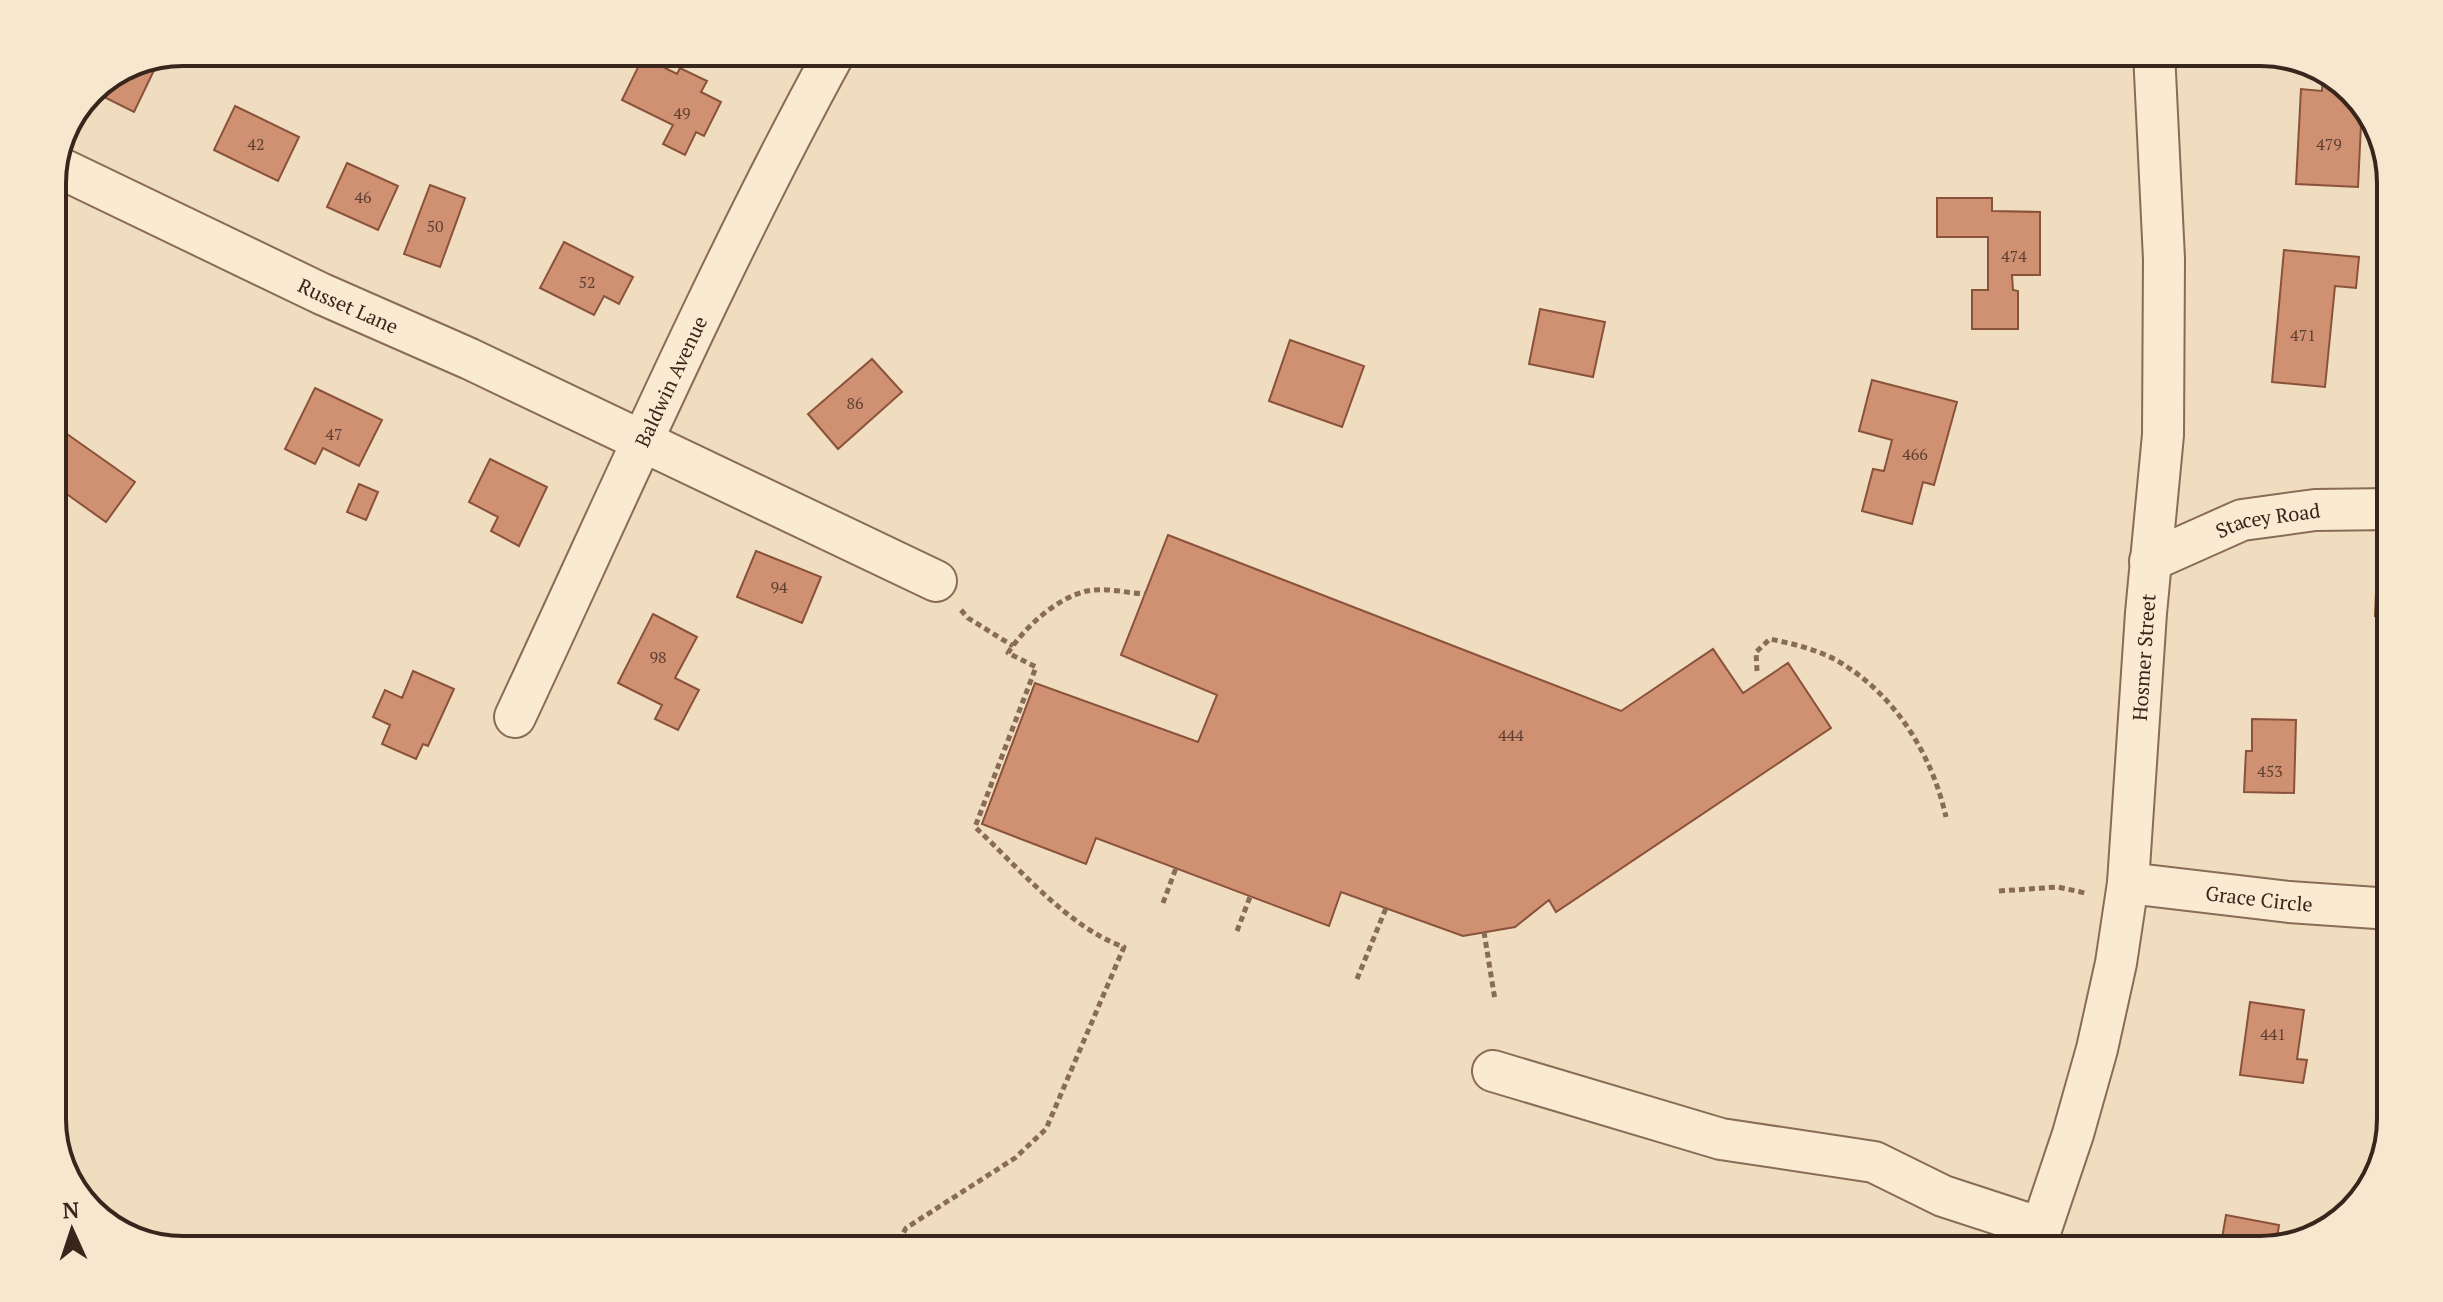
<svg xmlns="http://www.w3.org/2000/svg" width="2443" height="1302" font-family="'PT Serif',serif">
<rect width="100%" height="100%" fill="#f0dcbe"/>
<path fill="#d09072" stroke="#89523b" stroke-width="2" d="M643 57 677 74 680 68 707 81 701 92 721 102 704 136 696 132 685 155 663 144 673 125 622 100Z
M158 62 134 112 90 90H91Z
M2323 70 2362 104 2358 187 2296 184 2301 89 2322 91Z
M235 106 299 137 278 181 214 150Z
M347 163 398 186 378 230 327 207Z
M430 185 465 198 440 267 404 254Z
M1937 198H1992V211L2040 212V275H2012L2013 290 2018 291V329H1972V290H1988V237H1937Z
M564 242 633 277 619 304 604 296 594 315 540 288Z
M2284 250 2359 257 2356 288 2335 286 2325 387 2272 382Z
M1540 309 1605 322 1593 377 1529 364Z
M1290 340 1364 366 1342 427 1269 401Z
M872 359 902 392 838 449 808 414Z
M1872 380 1957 402 1934 485 1923 482 1912 524 1862 511 1873 469 1884 471 1892 440 1859 431Z
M315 388 382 420 359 466 323 448 315 464 285 449Z
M67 434 135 482 106 522 61 490 52 501V454Z
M490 459 547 487 519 546 491 531 498 517 469 502Z
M359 484 378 492 366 520 347 512Z
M1168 535 1621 711 1713 649 1743 693 1788 663 1831 728 1556 912 1549 900 1515 927 1463 936 1341 892 1329 926 1096 838 1086 864 982 824 1035 683 1198 742 1217 695 1121 655Z
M756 551 821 577 802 623 737 597Z
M2377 569 2391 570V617L2375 616Z
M653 614 697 637 675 678 699 690 678 730 655 719 662 705 618 683Z
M413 671 454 689 428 746 423 744 416 759 382 744 390 725 373 717 385 690 402 698Z
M2252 719 2296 720 2294 793 2244 792 2246 751H2252Z
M2250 1002 2304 1010 2297 1059 2307 1060 2303 1083 2240 1075Z
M2226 1215 2279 1225 2276 1245 2260 1250H2220Z"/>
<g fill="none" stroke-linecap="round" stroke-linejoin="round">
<defs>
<g id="minor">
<path id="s1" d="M56 166 322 294 470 359 936 581"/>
<path id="s2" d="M2150 561 2242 520 2315 510 2391 509"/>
<path id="s3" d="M515 717C619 494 717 268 835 52"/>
<path id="s4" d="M2128 883 2289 902 2391 909"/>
<path d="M1493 1071 1721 1139 1874 1162 1943 1196 2041 1228"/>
<path id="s5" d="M2034 1250 2073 1134 2097 1049 2116 963 2128 883 2146 613 2163 435 2164 259 2154 52"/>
</g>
</defs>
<use href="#minor" stroke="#896c56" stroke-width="44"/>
<path stroke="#896c56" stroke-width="5" stroke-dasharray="6 4" stroke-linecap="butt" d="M961 610 968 618 1013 646
M1757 671 1756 652 1770 639C1794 644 1820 650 1841 663 1896 696 1932 755 1946 817
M1999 891 2058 887 2085 893
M1163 903 1176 868
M1237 931 1250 897
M1484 932 1495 1000
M1357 979 1386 908
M894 1250 906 1228 1015 1158 1046 1129 1124 947C1069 928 1018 867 975 827L1036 667 1008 653C1024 628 1056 598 1087 591 1105 587 1127 593 1145 594"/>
<use href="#minor" stroke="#faead2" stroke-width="40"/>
</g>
<g text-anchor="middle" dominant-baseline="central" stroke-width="8" stroke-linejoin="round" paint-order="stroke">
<g font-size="16" fill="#5e4032">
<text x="682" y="113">49</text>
<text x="256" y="144">42</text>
<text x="2329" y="144">479</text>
<text x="363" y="197">46</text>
<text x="435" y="226">50</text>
<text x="2014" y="256">474</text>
<text x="587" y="282">52</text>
<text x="2303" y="335">471</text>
<text x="855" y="403">86</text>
<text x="334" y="434">47</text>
<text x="1915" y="454">466</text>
<text x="779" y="587">94</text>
<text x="658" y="657">98</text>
<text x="1511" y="735">444</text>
<text x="2270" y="771">453</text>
<text x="2273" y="1034">441</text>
</g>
<g font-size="20" fill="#38261c" stroke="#f7e7ce">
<text stroke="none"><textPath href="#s1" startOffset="324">Russet Lane</textPath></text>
<text stroke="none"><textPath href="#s3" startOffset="370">Baldwin Avenue</textPath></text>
<text stroke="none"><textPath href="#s2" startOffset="126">Stacey Road</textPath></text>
<text stroke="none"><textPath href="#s5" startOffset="606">Hosmer Street</textPath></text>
<text stroke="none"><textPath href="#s4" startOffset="132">Grace Circle</textPath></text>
</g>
</g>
<path d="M0 0H2443V1302H0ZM183 66H2260A117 117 0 0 1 2377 183V1119A117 117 0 0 1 2260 1236H183A117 117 0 0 1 66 1119V183A117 117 0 0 1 183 66Z" fill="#f7e7ce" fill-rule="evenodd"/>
<path fill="none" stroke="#38261c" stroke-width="4" d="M183 66H2260A117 117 0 0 1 2377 183V1119A117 117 0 0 1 2260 1236H183A117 117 0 0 1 66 1119V183A117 117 0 0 1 183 66Z"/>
<g transform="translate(72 1230) rotate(357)" stroke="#f7e7ce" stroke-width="6" paint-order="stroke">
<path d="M0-6L14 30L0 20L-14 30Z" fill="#38261c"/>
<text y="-12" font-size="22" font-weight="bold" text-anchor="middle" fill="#38261c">N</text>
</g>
</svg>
